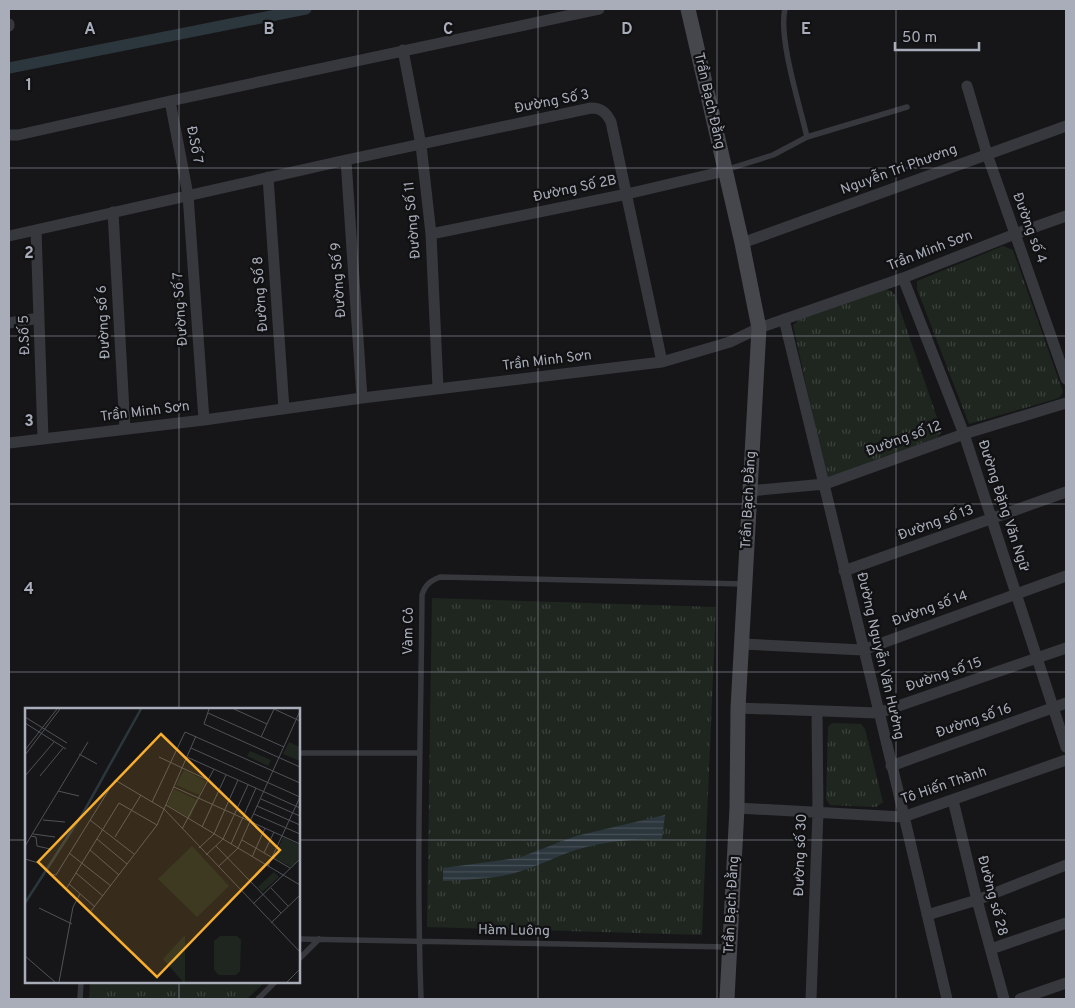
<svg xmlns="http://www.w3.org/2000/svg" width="1075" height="1008" font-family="Overpass,sans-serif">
<defs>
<pattern id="grass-tufts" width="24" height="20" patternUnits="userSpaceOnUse" patternTransform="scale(1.25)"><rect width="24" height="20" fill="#1e261f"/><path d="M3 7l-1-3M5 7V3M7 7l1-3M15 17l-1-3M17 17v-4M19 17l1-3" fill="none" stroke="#3c433d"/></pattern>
<pattern id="water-rules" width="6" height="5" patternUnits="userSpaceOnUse" patternTransform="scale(1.25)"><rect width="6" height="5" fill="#2c363d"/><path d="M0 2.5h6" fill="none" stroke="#485057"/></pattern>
</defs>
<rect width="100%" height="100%" fill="#161618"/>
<path fill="url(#grass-tufts)" d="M1003 246 1013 250 1063 392 1060 397 1056 399 969 424 917 289V281Z
M885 289 891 291 895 295 942 432 937 438 883 457 832 479 826 476 793 325 800 319Z
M432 598 716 607 702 935 427 927Z
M832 723 861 724 865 729 883 802 876 807 830 805 826 799 828 727Z
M90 982H265L247 999H89Z"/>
<path fill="url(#water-rules)" d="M665 815 662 839C634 839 607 841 579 849 556 856 535 868 511 874 489 879 465 880 443 881V868L518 858 576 836Z"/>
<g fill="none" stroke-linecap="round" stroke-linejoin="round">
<path stroke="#2c363d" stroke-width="11" d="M9 68 306 9"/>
<path stroke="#37383d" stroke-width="5.5" d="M785 9C778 38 800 106 807 137
M725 170 773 155 807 137 907 107
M299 753H420
M299 939 729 947
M299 959 319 939
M80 999 81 982
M258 999 275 982
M421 999C416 865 421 730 422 595 425 585 430 581 440 577L744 584"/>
<path stroke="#37383d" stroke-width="11" d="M9 24V26
M403 50 421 145 431 234 438 388
M967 86 987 154 1066 379
M170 101 188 195 204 420
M9 135H18L170 101 599 9
M346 160 362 398
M268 177 284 409
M113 212 125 429
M36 230 43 439
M431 234 627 194 725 171
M9 236 346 160 591 108C601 108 606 112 611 122L662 362
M742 243 1066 126
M903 278 964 434 1066 747
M784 319C840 545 894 772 947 999
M9 323 39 318
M9 443 204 420 362 398 662 362 730 342 759 328 903 278 1015 234 1066 216
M749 491 825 484 964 434 1066 403
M844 571 1066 492
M742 644 863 650 1066 576
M738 708 878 713 1066 648
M891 766 1066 703
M953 800 977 900 1004 999
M737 808 903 817 1066 760
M927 915 977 900 1066 865
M991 949 1066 923
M811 999 818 812 817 712
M1020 999 1066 983"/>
<path stroke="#45474d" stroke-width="15" d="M688 9 742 243 759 328 738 708 737 808 727 999"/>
</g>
<path fill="none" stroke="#a8adb9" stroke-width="1" stroke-opacity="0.55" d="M179 9V709M358 9V999M538 9V999M717 9V999M896 9V999M9 168H1066M9 336H1066M9 504H1066M9 672H1066M9 840H26M299 840H1066M179 982V999"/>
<g text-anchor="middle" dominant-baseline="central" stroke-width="4.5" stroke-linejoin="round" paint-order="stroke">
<g font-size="14" fill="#a8adb9" stroke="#111113">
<text transform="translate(709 101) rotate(77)">Trần Bạch Đằng</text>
<text transform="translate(552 102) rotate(-11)">Đường Số 3</text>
<text transform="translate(194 145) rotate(79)">Đ.Số 7</text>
<text transform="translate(899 170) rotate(-20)">Nguyễn Tri Phương</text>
<text transform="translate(575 189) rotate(-12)">Đường Số 2B</text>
<text transform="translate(413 220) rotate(-95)">Đường Số 11</text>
<text transform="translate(1029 228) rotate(70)">Đường số 4</text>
<text transform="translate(930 251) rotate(-21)">Trần Minh Sơn</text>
<text transform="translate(339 280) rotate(-94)">Đường Số 9</text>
<text transform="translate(261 294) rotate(-94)">Đường Số 8</text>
<text transform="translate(181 309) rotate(-94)">Đường Số 7</text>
<text transform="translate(104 322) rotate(-93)">Đường số 6</text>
<text transform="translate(25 335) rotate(-92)">Đ.Số 5</text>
<text transform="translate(547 361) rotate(-7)">Trần Minh Sơn</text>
<text transform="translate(145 412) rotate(-7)">Trần Minh Sơn</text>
<text transform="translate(904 439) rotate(-20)">Đường số 12</text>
<text transform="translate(749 500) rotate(-87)">Trần Bạch Đằng</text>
<text transform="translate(1003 506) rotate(72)">Đường Đặng Văn Ngữ</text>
<text transform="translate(936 523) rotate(-20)">Đường số 13</text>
<text transform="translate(930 609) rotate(-20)">Đường số 14</text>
<text transform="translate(409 631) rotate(-89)">Vàm Cỏ</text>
<text transform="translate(880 656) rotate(77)">Đường Nguyễn Văn Hưởng</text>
<text transform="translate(944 675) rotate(-19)">Đường số 15</text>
<text transform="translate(974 721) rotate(-19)">Đường số 16</text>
<text transform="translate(944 786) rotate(-19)">Tô Hiến Thành</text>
<text transform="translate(801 855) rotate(-88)">Đường số 30</text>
<text transform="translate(992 896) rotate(75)">Đường số 28</text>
<text transform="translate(732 905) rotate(-87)">Trần Bạch Đằng</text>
<text transform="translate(514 931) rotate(1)">Hàm Luông</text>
</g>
</g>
<g transform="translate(25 708)">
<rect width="275" height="275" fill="#161618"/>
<path d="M225 43 246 52 243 58 222 48ZM159 62 181 73 174 87 151 77ZM149 81 172 92 165 110 142 97ZM258 129 275 137V151L266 159 249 150ZM167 138 204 178 172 209 133 171ZM160 227V274H158L138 251ZM195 228H212L216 232 215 263 211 267H194L189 262V233Z" fill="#1e261f"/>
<path d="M264 34 275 39V53L258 46Z" fill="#1e261f"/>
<path d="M249 164 254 169 237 184 233 179Z" fill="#1e261f"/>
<path fill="none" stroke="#2c363d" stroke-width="2.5" d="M0 195 58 105 116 1"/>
<path fill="none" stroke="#505258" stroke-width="1" d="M184 1 179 16 275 59M209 1 242 16M249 1 275 13M183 5 259 39M0 9 42 35M0 15 41 41M236 29 249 1M166 40 275 89M0 42 32 1M54 46 72 56M0 47 35 1M134 49 183 72M162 49 275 100M0 68 29 34M15 68 38 40M149 79 275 136M33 83 54 88M236 91 275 108M127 94 160 24 275 75M141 97 275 177M232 98 275 117M229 106 275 126M18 112 40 114M65 112 109 146M177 119 201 67M157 121 189 61M8 126 30 129M6 128 11 129 12 138 25 141M90 129 116 87M72 131 102 156M217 132 265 160M206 136 231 80M0 138 63 34M191 138 256 205M174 140 189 126 213 72M65 142 94 167M44 145 86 178M239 145 249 124M181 147 198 131 223 77M227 149 240 120M0 151 17 156M243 158 275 89M193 159 213 140 275 3M51 165 78 188M24 166 31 167 90 72 139 101 275 244M44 176 70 199M246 180 263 198M41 181 94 95 132 117M228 196 275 151M14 200 47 216M66 203 132 117 171 28M246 215 275 187M0 248 30 274M34 274 48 199 55 186M262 274 275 261"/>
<path fill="#f8ae2e" fill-opacity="0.15" stroke="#f8ae2e" stroke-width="2.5" d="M136 26 255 142 132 269 13 154Z"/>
<rect width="275" height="275" fill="none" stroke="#a8adb9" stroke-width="2.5"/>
</g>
<g font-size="16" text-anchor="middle" font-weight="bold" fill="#a8adb9" stroke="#111113" stroke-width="4.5" stroke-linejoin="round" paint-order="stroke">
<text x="90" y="34">A</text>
<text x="269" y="34">B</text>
<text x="448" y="34">C</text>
<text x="627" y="34">D</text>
<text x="806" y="34">E</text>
<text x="29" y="90">1</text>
<text x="29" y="258">2</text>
<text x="29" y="426">3</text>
<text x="29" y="594">4</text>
</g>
<rect width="1075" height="1008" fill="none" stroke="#a8adb9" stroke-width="20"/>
<path d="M895 42v8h84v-8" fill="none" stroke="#a8adb9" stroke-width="2.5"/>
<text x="902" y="42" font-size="15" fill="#a8adb9" stroke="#111113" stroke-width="4" paint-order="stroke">50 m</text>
</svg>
